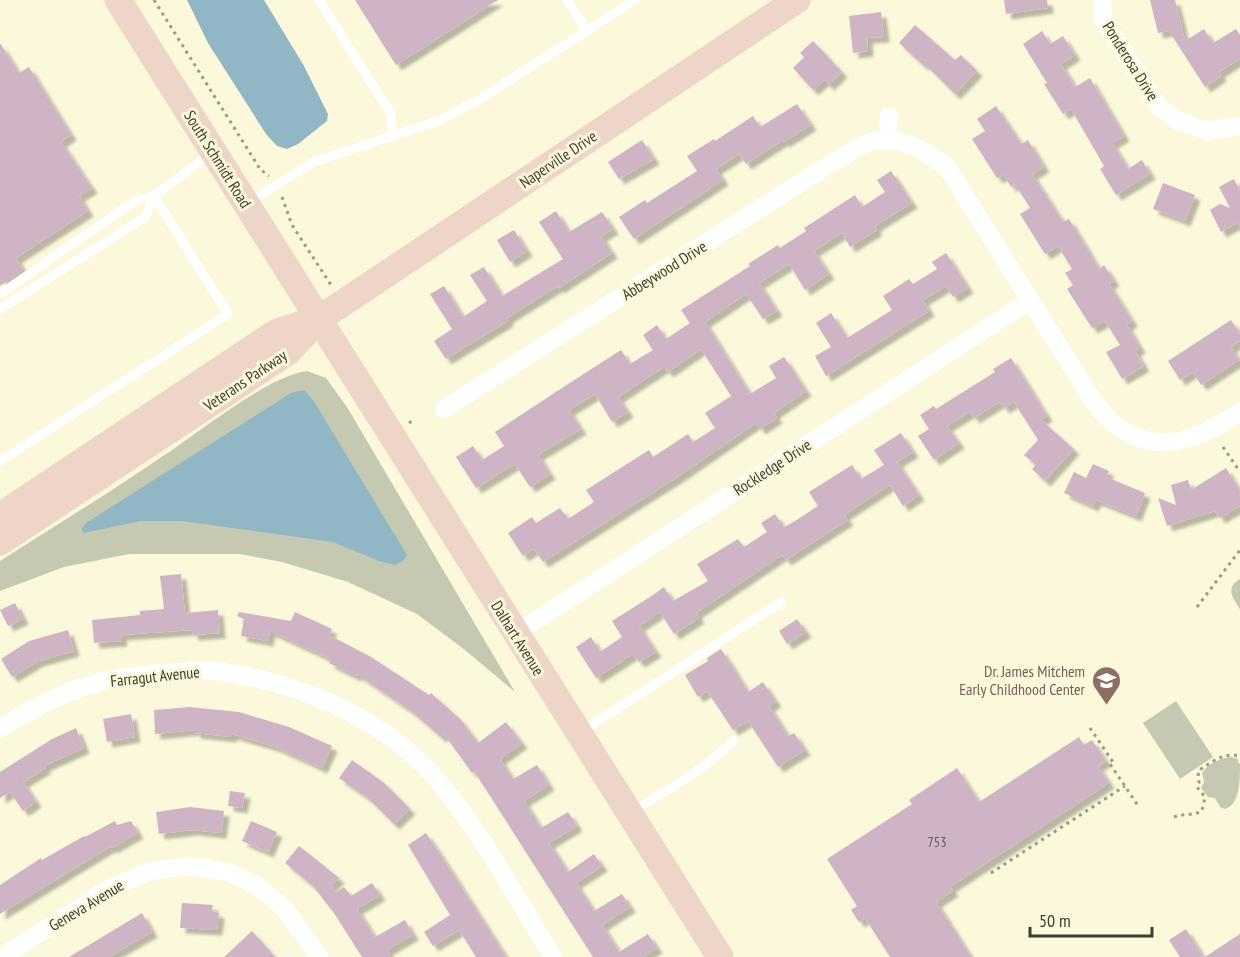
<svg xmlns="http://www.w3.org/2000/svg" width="1240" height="957" font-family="'PT Sans Narrow',sans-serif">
<defs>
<filter id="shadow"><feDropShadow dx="5.5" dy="5.5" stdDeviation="1.5" flood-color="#0004"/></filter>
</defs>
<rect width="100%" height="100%" fill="#fcf8dc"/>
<path fill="#c6c9b2" d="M307 371 326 378 347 407 515 692 465 650 417 614 348 582 282 562 240 554H129L64 567 0 591V561C55 526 112 491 166 454 201 431 268 376 307 371Z
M1240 579V609C1232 597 1225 588 1240 579Z
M1176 701 1213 757 1180 779 1143 723Z
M1231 757 1238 759V762L1240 764C1240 780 1240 805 1225 809L1220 807 1215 798 1208 797 1201 788 1204 782 1202 773C1208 764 1220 758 1231 757Z"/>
<path fill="#90b7c3" d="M187 0H264L304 66 328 114 327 121 298 144 287 149 277 146 266 134 208 43Z
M304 390 313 400 407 555 402 562 394 565 379 561 333 542 182 521H141L84 533 81 529 86 523 291 393Z"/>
<path fill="#ceb4c5" filter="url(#shadow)" d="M355 0H498L396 65Z
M1004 0H1047L1048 8 1006 14Z
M1150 0H1175L1185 41 1204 29 1213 43 1236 29 1240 35V59L1219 72 1221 76 1205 87 1169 31 1158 33Z
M881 12 884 37 867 38 868 51 853 53 849 16Z
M915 25 955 60 961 55 977 71 955 94 924 63 923 65 899 43Z
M1042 31 1050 44 1063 36 1075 55 1061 64 1075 87 1090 78 1124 136 1112 143 1128 169 1142 160 1150 174 1116 195 1100 169 1104 166 1071 109 1063 114 1044 84 1047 83 1023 44Z
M813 41 842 72 829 85 824 80 813 90 793 68 804 57 800 53Z
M0 43 19 73 29 67 71 135 61 142 92 188 79 196 88 211 16 258 23 270 0 286Z
M797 104 811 125 784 142 783 140 746 164 739 154 716 169 723 180 634 239 619 217 645 200 647 203 697 171 687 156 714 139 715 141 753 116 760 127Z
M996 106 1021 144 1028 140 1044 167 1032 174 1063 222 1069 219 1099 269 1104 265 1114 281 1109 284 1132 321 1127 325 1140 348 1135 351 1144 366 1122 379 1106 352 1120 345 1105 321 1092 328 1067 289 1073 285 1065 273 1072 269 1058 246 1045 254 1020 214 1030 208 1015 184 1011 187 1004 175 997 178 972 139 985 131 977 119Z
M642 140 654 159 619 179 608 162Z
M891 171 912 203 875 226 877 230 850 247 842 233 814 251 829 274 805 290 789 264 759 283 777 311 763 319 746 294 705 322 750 394 776 378 769 366 784 357 806 391 774 413 777 418 760 429 756 423 679 476 543 562 534 549 523 556 508 533 532 517 536 523 560 508 568 519 594 502 586 490 649 450 653 457 688 434 693 442 715 428 705 413 731 396 701 349 668 372 664 367 618 397 628 412 612 422 595 394 569 410 581 429 538 455 550 474 530 487 515 464 476 488 456 457 473 446 482 460 504 446 495 432 568 384 621 350 630 364 653 350 643 335 657 325 666 339 690 323 681 310 750 266 748 264 778 245 780 248 806 231 804 228 855 195 862 207 885 192 877 180Z
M1234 179 1240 191V227L1238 223 1221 232 1210 210 1220 204 1230 208 1219 187Z
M1163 183 1195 195 1185 221 1153 209Z
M556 211 569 232 602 212 613 229 601 236 612 253 559 288 558 286 507 318 508 321 446 359 434 341 452 329 430 294 444 286 463 317 487 301 470 275 484 267 502 296 563 259 539 222Z
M514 230 527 251 510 262 497 240Z
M946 253 968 288 953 297 946 286 923 300 929 311 826 376 815 356 831 347 816 323 831 313 847 338 892 310 883 296 909 279 913 284 937 269 932 262Z
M1231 320 1240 334V341L1231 347 1239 360 1201 385 1193 372 1180 380 1168 361Z
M1011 358 1047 416 1041 420 1074 449 1045 481 1032 469 1036 465 1024 455 1038 440 1014 402 1004 408 1000 402 974 418 970 412 947 426 959 443 934 460 918 436 929 429 920 415 934 406 936 409 995 372 993 369Z
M901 433 913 452 897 462 919 495 903 506 890 485 844 515 848 520 786 560 782 555 696 613 699 618 674 634 660 612 639 626 656 652 639 662 633 654 596 678 576 647 591 637 600 652 622 637 612 621 650 597 664 587 673 601 708 581 697 564 738 539 744 547 767 532 761 523 775 514 784 527 795 521 818 506 809 492 852 465 861 479 884 465 874 450Z
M1093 464 1109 471 1106 477 1145 493 1136 516 1096 500 1093 506 1064 493 1074 472 1086 478Z
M1226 468 1240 491V506L1220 518 1215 511 1167 526 1158 498 1176 505 1171 485 1188 480 1191 490Z
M181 574 185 613 218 610 220 633 193 635 192 630 121 635 122 641 94 643 92 620 140 615V611L164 609 160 576Z
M15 603 23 619 8 626 0 610Z
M239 612 291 621 295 612 332 629 329 635 371 657 429 695 431 693 460 719 478 743 506 722 522 743 500 759 513 779 537 765 549 785 524 801 541 828 568 812 577 826 549 843 568 872 594 854 602 866 576 883 594 911 622 894 630 907 602 925 619 952 648 934 657 948 642 957H593L474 771 472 773 444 734 441 737 411 711 357 674 356 676 329 663 331 659 270 631 268 641 241 636 244 619 237 616Z
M797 619 806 632 787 644 779 631Z
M68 630 74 651 38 661 12 677 1 659 29 641Z
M721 649 748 692 763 682 776 702 769 706 788 736 794 733 805 750 778 767 748 721 733 730 707 691 698 697 685 675 708 661 707 658Z
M189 707 239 712 289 727 332 746 322 768 276 747 232 734 231 737 195 733V730L155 734 154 710Z
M131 714 135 737 107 742 103 719Z
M76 728 84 748 44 766 46 768 23 782 36 802 23 811 10 792 0 798V772L52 739Z
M1079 737 1084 745 1092 740 1106 761 1098 766 1109 783 950 887 953 891 936 902 971 957H890L865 918 859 922 851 910 857 906 827 859 912 804 909 800 957 768 979 802Z
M352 760 383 782 410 809 394 824 368 798 339 778Z
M230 791 245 793 242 808 228 806Z
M190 807 224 811 221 833 192 830 159 834 156 812Z
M115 821 117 825 131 821 138 833 112 848 111 846 0 914V885L41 858 42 860 84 836 85 837Z
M251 821 277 832 268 852 242 841Z
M426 833 448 866 506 957H476L459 930 433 946 424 932 450 915 408 845Z
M299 846 339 878 331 886 336 892 344 887 351 896 372 883 380 895 357 909 375 937 405 920 413 935 387 950 391 957H362L334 913 313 886 285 863Z
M182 903 213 905 212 911 219 913 217 930 180 928Z
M142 913 152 932 109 957H69Z
M1186 929 1203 957H1180L1169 940Z
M252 931 275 957H224Z
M1240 934V957H1205Z"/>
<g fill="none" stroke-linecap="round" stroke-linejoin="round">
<path stroke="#9d9a86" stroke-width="3" stroke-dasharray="3 4.5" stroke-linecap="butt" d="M154 0 260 169 269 176
M282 197 292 225 331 285
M409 423 415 419
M1223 447 1240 472
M1197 607 1240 550
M1090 728 1113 762 1110 764 1139 807
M1174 817C1184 813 1193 816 1202 811L1205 797 1197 787 1199 783 1198 771C1212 762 1223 752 1240 756
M991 873 1125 786"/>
<path stroke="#fff" stroke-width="9" d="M319 0 391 114 392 135
M567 0 587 31
M249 202 314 162 439 121 480 99 635 0
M0 294 135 201 154 196 212 153
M0 309 145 217 154 196
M0 461 228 314 154 196
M581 732 781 602
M631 812C667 790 705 770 734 740"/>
<path stroke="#fff" stroke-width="18" d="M1102 0 1103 19 1159 107 1177 120 1206 131 1240 126
M888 140 889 116
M444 409 838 159C848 154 857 147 868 143 896 132 925 151 947 167L1092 399C1099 407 1105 417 1113 423 1158 459 1198 439 1240 412
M515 634 1029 301
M0 728C25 713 62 693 90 685 118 676 150 674 180 672 189 671 198 669 207 670 291 679 384 716 439 782 483 835 517 898 553 957
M2 957 110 888 151 871 191 866 228 872 259 887 285 909 319 957"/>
<path stroke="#edd6c8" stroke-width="27" d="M118 0 720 957
M0 516 277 332 318 319
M0 542 288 352 319 319 797 0"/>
</g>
<defs>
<symbol id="school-pin" viewBox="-11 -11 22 30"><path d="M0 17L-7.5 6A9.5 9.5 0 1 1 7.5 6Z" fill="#8d6e63" stroke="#fcf8dc"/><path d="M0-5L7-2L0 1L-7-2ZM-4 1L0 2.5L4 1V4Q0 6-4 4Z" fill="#fff"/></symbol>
</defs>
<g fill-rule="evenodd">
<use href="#school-pin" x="1090" y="664" width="33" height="45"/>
</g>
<g text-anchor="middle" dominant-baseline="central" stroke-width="6" stroke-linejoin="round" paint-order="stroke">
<g font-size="14" fill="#635b57">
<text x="937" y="842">753</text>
</g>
<g font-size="16" fill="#3f3d32" stroke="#fcf8dc">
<text transform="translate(1131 61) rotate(58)">Ponderosa Drive</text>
<text transform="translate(218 159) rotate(58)">South Schmidt Road</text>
<text transform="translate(558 159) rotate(-34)">Naperville Drive</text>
<text transform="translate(664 270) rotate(-32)">Abbeywood Drive</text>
<text transform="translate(245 380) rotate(-34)">Veterans Parkway</text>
<text transform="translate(772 467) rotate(-33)">Rockledge Drive</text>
<text transform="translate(518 638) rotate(58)">Dalhart Avenue</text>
<text transform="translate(155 676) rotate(-6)">Farragut Avenue</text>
<text transform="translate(86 905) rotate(-31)">Geneva Avenue</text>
</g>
<g font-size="16" fill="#785e54" stroke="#fcf8dc" text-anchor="end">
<text x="1085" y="671">Dr. James Mitchem<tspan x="1085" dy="18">Early Childhood Center</tspan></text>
</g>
</g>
<path d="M1030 927v9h122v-9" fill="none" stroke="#3f3d32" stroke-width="3"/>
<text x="1039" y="927" font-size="18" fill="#3f3d32" stroke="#fcf8dc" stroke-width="4.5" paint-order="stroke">50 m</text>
</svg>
